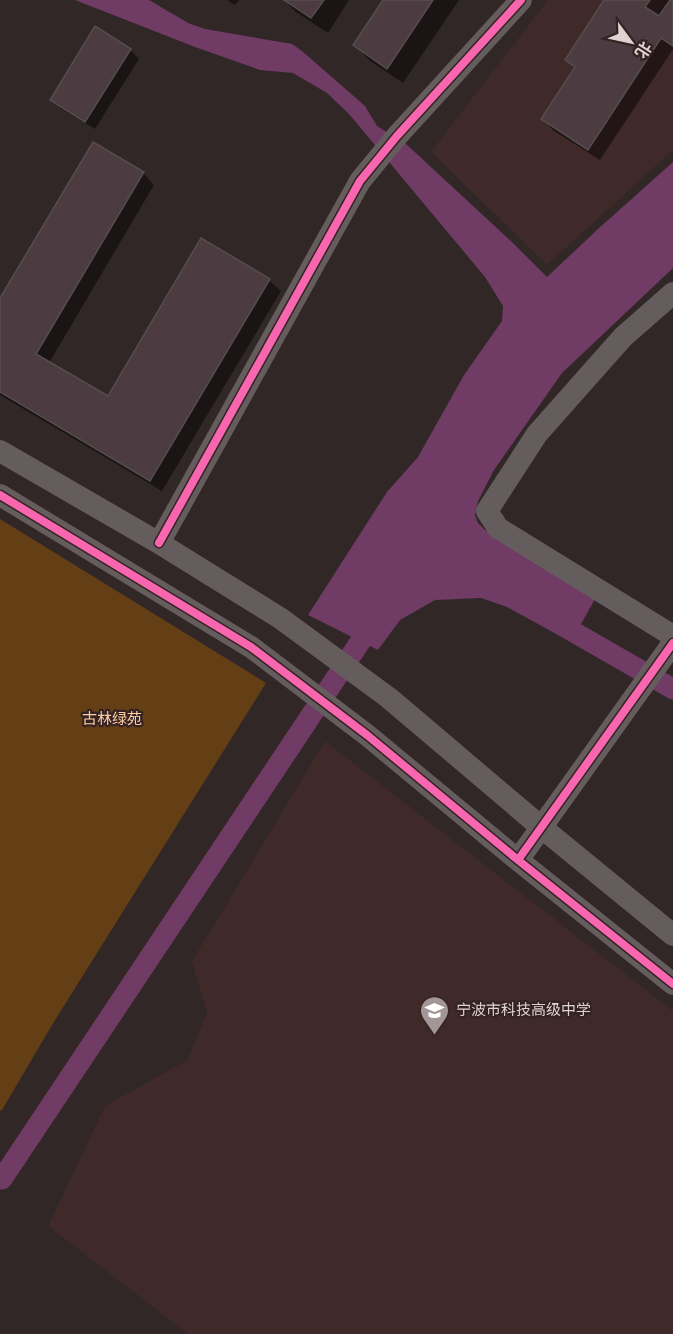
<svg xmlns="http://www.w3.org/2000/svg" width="673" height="1334" font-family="'Varela Round','Noto Sans SC',sans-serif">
<rect width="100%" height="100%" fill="#312727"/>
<path fill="#3f2929" d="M548 0H673V150L547 265 431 152Z
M325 741 673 1011V1334H188L48 1226 105 1106 187 1060 207 1013 192 961Z"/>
<path fill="#643e15" d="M0 519 266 683 52 1025 2 1110 0 1111Z"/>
<path fill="#703b65" d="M75 0H149L188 23 205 29 292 44 302 51 365 106 377 126 405 143 512 242 547 277 598 229 673 162V268L562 373 494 470 478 501 475 515 478 523 485 530 595 599 571 642 507 607 481 598 435 600 400 620 378 650 308 615 387 492 418 457 464 375 502 321 503 306 485 277 349 114 327 93 293 73 260 70 195 47Z"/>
<path fill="#0007" d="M227 0H239L235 5Z
M284 0H349L328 33 296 12Z
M385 0H459L403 83 370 61 355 45Z
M603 0H673V49L600 160 554 131 543 119 576 69 567 60 605 1Z
M130 50 139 59 95 129 60 108 52 99Z
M143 173 154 185 49 363 108 398 202 240 269 280 281 291 162 491 0 395V301Z"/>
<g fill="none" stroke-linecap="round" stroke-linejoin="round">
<path stroke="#703b65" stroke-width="21" d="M551 619 673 689
M2 1179 376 618"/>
</g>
<path fill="#4c3b40" stroke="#554d4e" stroke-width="1.5" d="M284 0H324L311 18Z
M383 0H433L387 69 353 45Z
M604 0H650L645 7 659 16 670 0H673V46L661 38 588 150 541 119 575 67 565 60Z
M95 26 131 49 85 122 50 100Z
M93 142 144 172 36 354 108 396 201 238 270 279 150 481 0 392V298Z"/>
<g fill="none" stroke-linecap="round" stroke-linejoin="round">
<path stroke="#655d5d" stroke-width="22" d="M673 293 623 337 537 434 487 511 498 528 673 636
M0 451 159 543 280 618 389 698 541 827 673 935
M0 495 251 647 367 735 518 860 673 984
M159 543 360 181 397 136 521 0
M518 860 673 643"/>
<defs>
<path id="cycleway" d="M0 495 251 647 367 735 518 860 673 984
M159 543 360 181 397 136 521 0
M518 860 673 643"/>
</defs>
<use href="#cycleway" stroke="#352323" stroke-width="11"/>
<use href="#cycleway" stroke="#f766af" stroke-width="8"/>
</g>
<defs>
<symbol id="school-pin" viewBox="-11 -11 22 30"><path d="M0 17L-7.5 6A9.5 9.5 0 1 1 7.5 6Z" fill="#a29696" stroke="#352323"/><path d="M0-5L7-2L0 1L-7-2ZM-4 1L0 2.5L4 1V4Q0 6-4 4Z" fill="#fff"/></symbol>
</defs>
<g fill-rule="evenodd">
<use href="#school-pin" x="418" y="994" width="33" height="45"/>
</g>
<g text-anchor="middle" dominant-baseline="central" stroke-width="4.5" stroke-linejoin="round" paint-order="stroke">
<g font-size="15" fill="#fccda1" stroke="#352323">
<text x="112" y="719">古林绿苑</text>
</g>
<g font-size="15" fill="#dfd2d2" stroke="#352323" text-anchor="start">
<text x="456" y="1010">宁波市科技高级中学</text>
</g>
</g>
<g transform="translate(631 42) rotate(123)" stroke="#352323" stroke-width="4.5" paint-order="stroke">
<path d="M0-4.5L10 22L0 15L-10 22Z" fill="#dfd2d2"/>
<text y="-9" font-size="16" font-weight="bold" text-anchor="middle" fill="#dfd2d2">北</text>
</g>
</svg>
